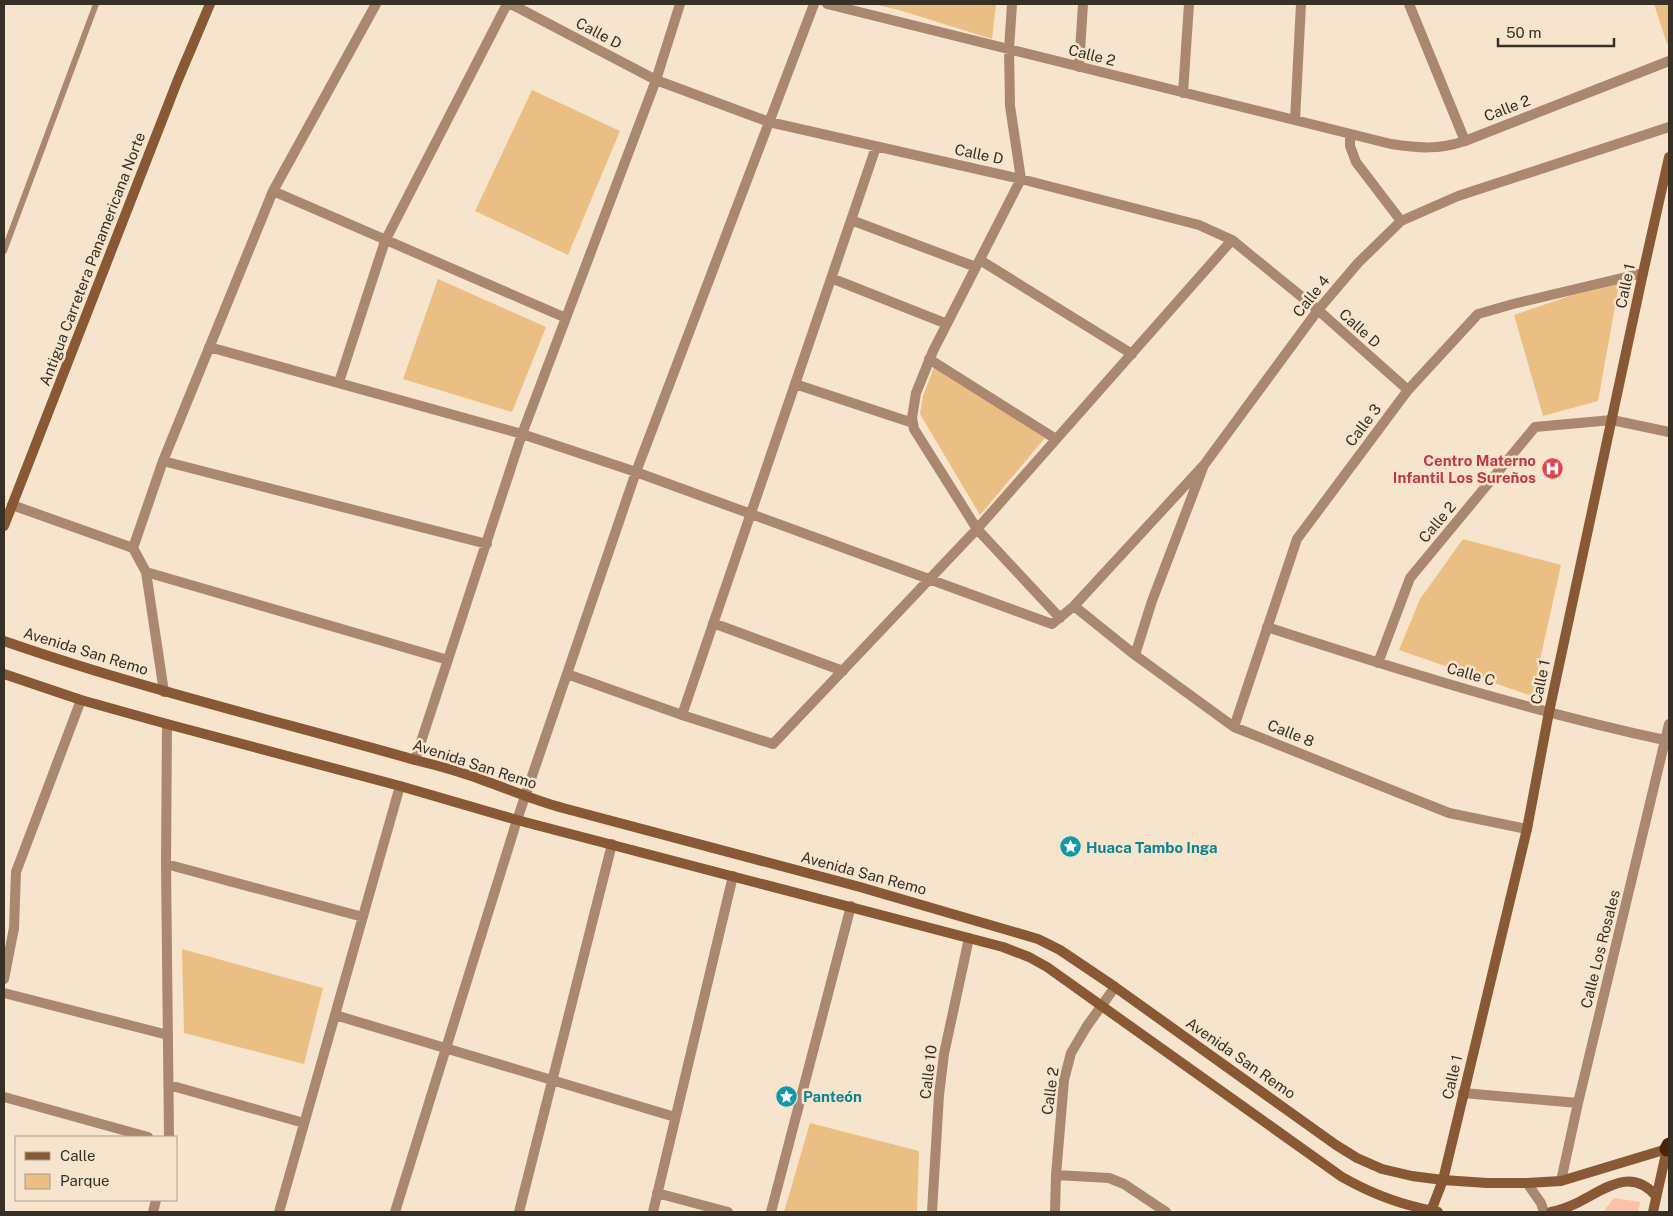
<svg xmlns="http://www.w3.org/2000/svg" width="1673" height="1216" font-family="'Public Sans',sans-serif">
<rect width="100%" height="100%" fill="#f6e4cd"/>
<path fill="#ebbf83" d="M873 4H996L992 39 899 10Z
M1654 4H1669V43L1667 44Z
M532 90 620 131 568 255 475 211Z
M438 279 546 327 512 412 403 379Z
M1620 279 1598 401 1543 416 1514 315Z
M934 367 1045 438 980 515 920 414 923 396Z
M1463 539 1561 565 1532 696 1399 650 1420 599Z
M182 949 323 988 304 1064 184 1033Z
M810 1123 919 1151 917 1212H784Z"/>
<path fill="#f8c3a6" d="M1614 1198 1640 1202 1638 1212H1603Z"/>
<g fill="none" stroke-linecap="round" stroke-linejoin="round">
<path stroke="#aa876f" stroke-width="6" d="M4 251 96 4"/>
<path stroke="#aa876f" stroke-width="10" d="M511 4 656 80 769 122 1021 179 1199 225 1232 240 1318 310 1408 390
M827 4 1391 144C1418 148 1438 150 1465 141L1669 61
M1012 4 1009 49 1010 106 1021 179 933 351 916 393 912 418 914 429 977 529 1060 618
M1409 4 1465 141
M1079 67 1083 4
M1183 93 1189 4
M1295 120 1301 4
M1350 134V146L1356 162 1401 221
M273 191 566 318
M851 220 976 267
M980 260 1132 354
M831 278 947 324
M209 347 522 434 636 472 1052 624 1074 606 1204 465
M929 359 1056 439
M339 382 385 241 507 4
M795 384 913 423
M163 461 487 544
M12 505 133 548 146 572 164 692
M133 548 163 461 273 191 376 4
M146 572 448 660
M1074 606 1135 655 1234 727 1449 813 1527 829
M713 623 843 671
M1267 627C1399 670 1533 712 1669 741
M1135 655 1152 601 1204 465 1318 310 1358 263 1401 221 1458 196 1669 127
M1378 663 1410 578 1535 427 1612 420 1669 432
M567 674 682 715 773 744 977 529 1232 240
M682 715 876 147
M167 724 166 864 169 1137
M1234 727 1297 539 1408 390 1478 314 1513 304 1643 273
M415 760 522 434 656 80 680 4
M166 864 363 917
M4 979 14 928 16 872 81 700
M4 993 168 1035
M335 1015 675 1117
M169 1085 304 1123
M1463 1093 1578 1103
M4 1097 148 1137
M1056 1175 1109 1178 1124 1184 1166 1212
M1561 1181 1578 1103 1669 724
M1527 1183 1541 1203 1544 1212
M657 1193 728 1212
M153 1212 156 1200
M279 1212 400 786
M395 1212 517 820 636 472 814 4
M519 1212 612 844
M653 1212 733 876
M771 1212 851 906
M932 1212 939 1095 944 1054 969 938
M1055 1212 1056 1175 1064 1080 1071 1053 1087 1026 1115 987"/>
<path stroke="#895835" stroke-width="10" d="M4 526 177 82 210 4
M4 641C139 688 278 721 415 760 440 766 464 773 488 782 513 791 537 801 563 808L860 887 1038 939 1060 950 1115 987 1336 1145 1357 1158 1382 1169 1412 1176 1443 1180 1487 1183H1527L1561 1181 1667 1149 1653 1212
M4 674 81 700 167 724 400 786 517 820 1003 947 1029 957 1047 967 1342 1177C1374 1195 1402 1205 1438 1212
M1431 1211 1443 1180 1527 829 1549 712 1643 273 1669 157
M1551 1212C1560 1210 1569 1207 1577 1203 1604 1190 1630 1166 1656 1196"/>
<path stroke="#4b2403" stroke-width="15" d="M1667 1149 1669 1145"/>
</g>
<defs>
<symbol id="hospital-disc" viewBox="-11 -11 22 22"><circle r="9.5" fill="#e0444e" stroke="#f6e4cd"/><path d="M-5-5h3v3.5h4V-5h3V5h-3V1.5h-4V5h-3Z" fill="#fff"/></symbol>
<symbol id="sight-disc" viewBox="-11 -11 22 22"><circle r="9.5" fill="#0f9aa8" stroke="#f6e4cd"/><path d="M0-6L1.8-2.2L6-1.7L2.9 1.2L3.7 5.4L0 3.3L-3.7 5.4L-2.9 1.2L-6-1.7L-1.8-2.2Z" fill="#fff"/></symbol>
</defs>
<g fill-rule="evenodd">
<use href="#hospital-disc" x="1540" y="456" width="25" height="25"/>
<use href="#sight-disc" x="1058" y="834" width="25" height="25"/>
<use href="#sight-disc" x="774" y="1084" width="25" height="25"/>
</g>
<g text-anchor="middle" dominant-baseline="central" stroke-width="5" stroke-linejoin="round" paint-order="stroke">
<g font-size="15" fill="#373027" stroke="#f6e4cd">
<text transform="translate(599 33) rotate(28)">Calle D</text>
<text transform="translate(1092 55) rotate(14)">Calle 2</text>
<text transform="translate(1507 108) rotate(-21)">Calle 2</text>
<text transform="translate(979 154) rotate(12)">Calle D</text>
<text transform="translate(92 259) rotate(-69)">Antigua Carretera Panamericana Norte</text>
<text transform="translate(1625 286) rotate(-78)">Calle 1</text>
<text transform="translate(1311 296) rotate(-51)">Calle 4</text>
<text transform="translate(1360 328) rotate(42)">Calle D</text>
<text transform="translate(1363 425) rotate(-53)">Calle 3</text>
<text transform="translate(1437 522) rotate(-50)">Calle 2</text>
<text transform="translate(86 651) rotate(17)">Avenida San Remo</text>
<text transform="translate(1471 674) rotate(16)">Calle C</text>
<text transform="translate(1540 682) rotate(-78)">Calle 1</text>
<text transform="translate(1291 733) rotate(22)">Calle 8</text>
<text transform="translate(475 764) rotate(18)">Avenida San Remo</text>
<text transform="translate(864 873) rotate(15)">Avenida San Remo</text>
<text transform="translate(1600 949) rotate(-76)">Calle Los Rosales</text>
<text transform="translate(1241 1058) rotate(35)">Avenida San Remo</text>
<text transform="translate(928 1072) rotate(-83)">Calle 10</text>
<text transform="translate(1452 1077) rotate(-77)">Calle 1</text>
<text transform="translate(1050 1091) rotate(-82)">Calle 2</text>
</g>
<g font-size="15" font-weight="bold" fill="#be3a42" stroke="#f6e4cd" text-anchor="end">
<text x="1536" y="460">Centro Materno<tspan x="1536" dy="17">Infantil Los Sureños</tspan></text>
</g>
<g font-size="15" font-weight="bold" fill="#0d838f" stroke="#f6e4cd" text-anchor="start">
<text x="1086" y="847">Huaca Tambo Inga</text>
<text x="803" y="1096">Panteón</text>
</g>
</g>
<rect width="1673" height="1216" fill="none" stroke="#373027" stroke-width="10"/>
<rect x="15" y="1136" width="162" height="65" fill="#f6e4cd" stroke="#aa9c8b"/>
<rect x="25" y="1152" width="25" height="8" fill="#895835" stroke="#aa9c8b"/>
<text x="60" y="1161" font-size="15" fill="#373027">Calle</text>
<rect x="25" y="1174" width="25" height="15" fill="#ebbf83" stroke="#aa9c8b"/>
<text x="60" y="1186" font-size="15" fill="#373027">Parque</text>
<path d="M1498 38v8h116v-8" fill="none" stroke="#373027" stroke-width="2.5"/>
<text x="1506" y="38" font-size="15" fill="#373027" stroke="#f6e4cd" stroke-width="4" paint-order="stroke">50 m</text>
</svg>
